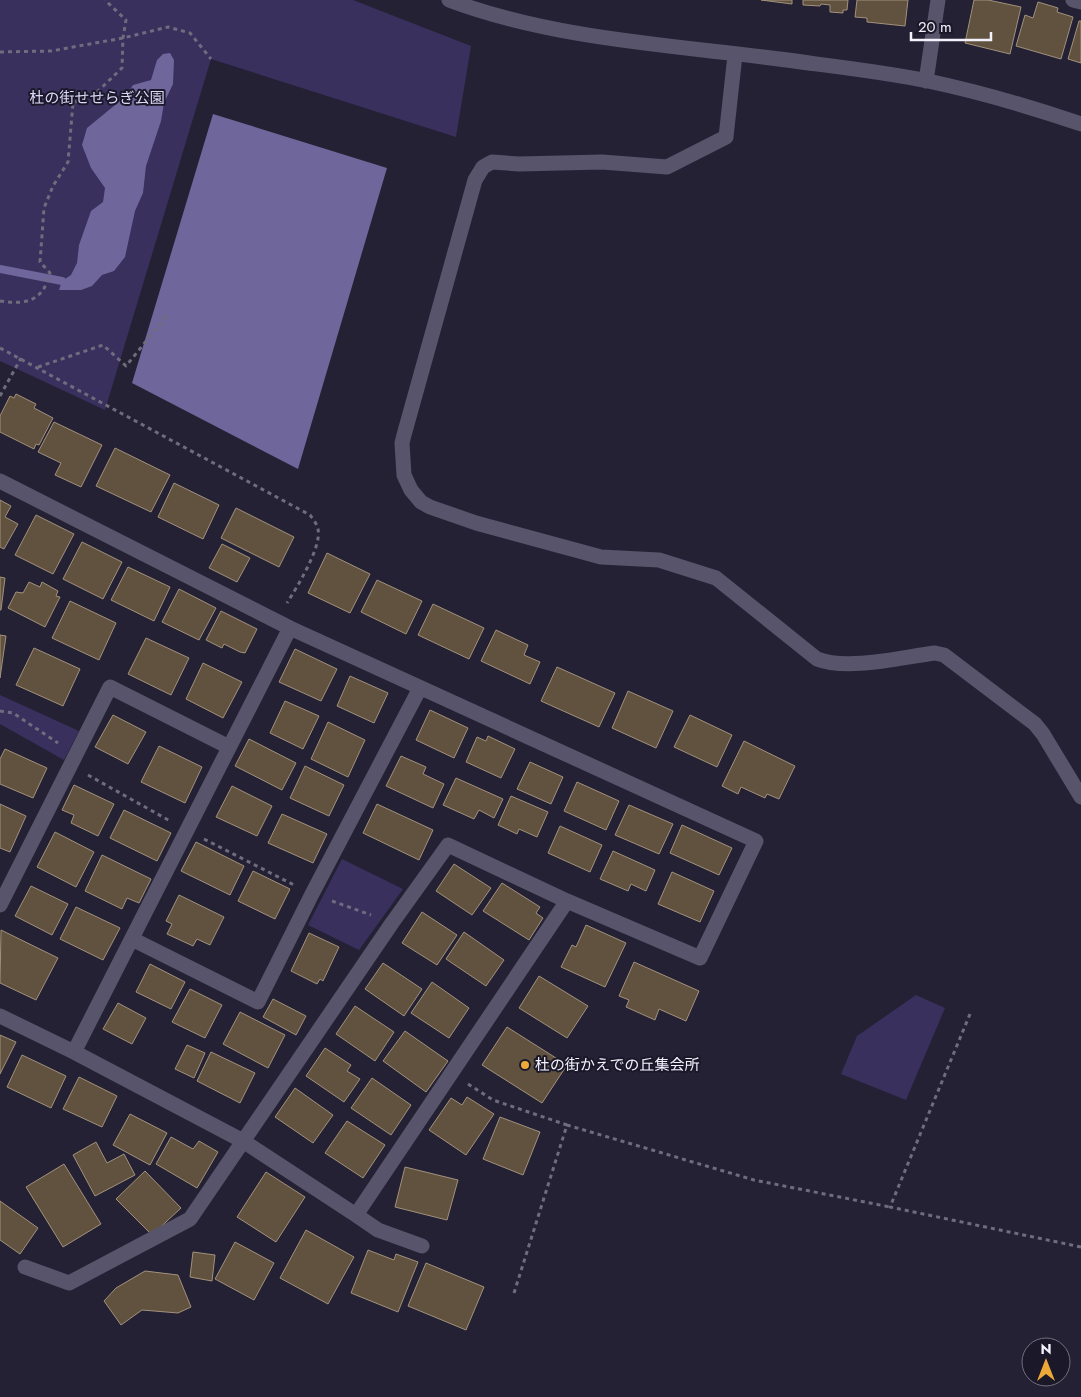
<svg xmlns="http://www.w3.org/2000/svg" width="1081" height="1397" font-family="Jost,'Noto Sans JP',sans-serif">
<rect width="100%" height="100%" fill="#242134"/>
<path fill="#39305e" d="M0 0H353L471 46 456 137 211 59 105 410 0 361Z
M0 695 79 731 64 760 0 724Z
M342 859 403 889 359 950 308 925Z
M916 995 945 1008 906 1100 841 1074 857 1036Z"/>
<path fill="#6f669b" d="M170 53 174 60 173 84 164 103 161 121 146 166 143 193 135 211 125 257 114 271 102 275 92 286 81 290H59L62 281 71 275 77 263 79 245 91 211 103 202 105 188 91 168 82 145 87 128 126 96 133 85 151 80 157 60 163 54Z
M213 114 387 168 298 469 132 383Z"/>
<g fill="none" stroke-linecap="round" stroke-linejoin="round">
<path stroke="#6f669b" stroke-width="8" d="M0 269 62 281"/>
</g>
<path fill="#60523e" stroke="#a2927d" d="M761 0H792V4Z
M803 0H848L847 10H843V13L830 12V5L821 4 820 6 803 5Z
M857 0H908L905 26 867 22V18L855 17Z
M974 0H988L1021 7 1010 54 965 43Z
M1038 2 1058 8 1057 12 1073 17 1061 59 1016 46 1025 15 1033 18Z
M1079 21H1081V63L1068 59Z
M16 394 36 404 34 408 53 418 39 445 36 444 34 449 0 432V416L10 396 14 398Z
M54 422 102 445 81 487 55 475 61 463 38 452Z
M115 448 170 475 151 512 96 486Z
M174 483 219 505 203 539 158 517Z
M0 500 11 506 5 517 18 524 4 549 0 547Z
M236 508 294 537 279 567 221 538Z
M36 515 74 534 53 574 15 555Z
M82 542 122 562 103 599 63 579Z
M222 544 250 558 237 582 209 568Z
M327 553 370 574 350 613 308 593Z
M128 567 170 587 154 621 111 600Z
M0 577 5 578 1 610H0Z
M377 580 422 601 406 634 361 612Z
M29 582 40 587 42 582 58 591 56 596 60 597 45 627 8 608 16 592 23 593Z
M179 589 216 608 199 640 162 622Z
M70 601 116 623 99 660 52 638Z
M433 604 484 628 469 659 418 635Z
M221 611 257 629 245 653 240 652 224 644 222 648 206 640Z
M496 630 528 645 524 655 540 662 530 684 481 661Z
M0 635 6 636 0 678Z
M146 638 189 658 171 695 128 674Z
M34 648 80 669 63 706 16 685Z
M295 649 337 669 321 701 279 682Z
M203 663 242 682 223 718 186 699Z
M557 667 615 693 599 727 541 701Z
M350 676 388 693 374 723 337 706Z
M628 691 673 711 656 748 612 728Z
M285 701 319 716 303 749 270 733Z
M430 710 468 728 454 758 416 740Z
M113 715 146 732 128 764 95 747Z
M690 715 732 735 717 767 674 747Z
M328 722 365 740 348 777 311 759Z
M488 736 515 749 501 778 466 762 477 737 486 741Z
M249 739 296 763 282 790 235 766Z
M744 741 795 766 779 799 767 794 765 798 741 787 738 794 722 786Z
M159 746 202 767 185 803 141 782Z
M5 749 47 768 33 798 0 784V759Z
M401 756 426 767 423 774 444 784 433 808 386 786Z
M530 762 563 777 551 804 517 789Z
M305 766 344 785 329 816 290 798Z
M456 778 503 799 494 818 479 810 474 819 443 805Z
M577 782 619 801 606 830 564 811Z
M74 785 114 804 98 836 71 823 74 815 62 810Z
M232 786 272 806 257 836 216 817Z
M511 796 548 812 537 837 519 829 517 834 498 825Z
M0 804 26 816 10 852 0 848Z
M377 804 433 830 419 860 363 833Z
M629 805 673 824 659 854 615 835Z
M124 810 171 833 157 861 110 838Z
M282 814 327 834 313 863 268 843Z
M682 825 732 848 719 875 670 853Z
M560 826 602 845 590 872 548 853Z
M55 832 94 852 76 887 37 867Z
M196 842 244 866 230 895 181 871Z
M613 851 655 870 646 891 631 884 628 891 600 879Z
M102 855 151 879 139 903 127 898 122 909 85 891Z
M454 864 491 888 472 915 436 891Z
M253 871 290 889 275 919 238 901Z
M672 872 714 891 700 922 658 904Z
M502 883 540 907 536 913 543 918 529 940 483 911Z
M31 886 68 904 52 935 15 916Z
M179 895 224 917 210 945 197 939 193 946 167 934 172 924 166 921Z
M76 907 120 928 103 960 60 939Z
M422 912 457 935 437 965 402 943Z
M586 925 626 943 605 987 561 967 572 945 576 947Z
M1 930 58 958 36 1000 0 983Z
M464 932 504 960 486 986 446 959Z
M309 933 339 947 323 981 320 979 317 984 291 971Z
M634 962 699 991 686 1021 659 1009 655 1020 626 1007 629 1000 619 996Z
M383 963 422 989 404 1016 365 989Z
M150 964 185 982 171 1009 136 992Z
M539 976 588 1006 567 1038 519 1008Z
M432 982 469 1008 449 1038 411 1013Z
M190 989 222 1005 205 1038 172 1022Z
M273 999 306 1016 296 1035 263 1017Z
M118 1003 146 1018 132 1044 103 1029Z
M355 1006 394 1032 375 1061 336 1034Z
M240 1012 285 1035 268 1068 223 1044Z
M507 1027 567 1065 542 1103 482 1065Z
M405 1031 448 1061 426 1092 383 1061Z
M0 1035 16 1042 0 1074Z
M187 1045 205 1053 194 1078 175 1069Z
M325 1048 351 1065 347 1071 360 1079 344 1102 306 1076Z
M211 1052 255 1073 240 1103 197 1081Z
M22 1055 66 1076 51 1108 7 1087Z
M79 1077 117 1096 102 1127 63 1109Z
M372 1078 411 1105 391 1135 351 1108Z
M295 1088 333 1115 313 1143 275 1117Z
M467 1097 494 1114 466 1155 429 1130 451 1098 462 1105Z
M130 1114 167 1133 150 1165 113 1145Z
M500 1117 540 1132 523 1175 483 1159Z
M347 1121 385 1145 363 1178 325 1153Z
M171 1137 193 1149 199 1141 218 1152 197 1188 156 1164Z
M96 1142 107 1163 124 1154 135 1175 95 1196 73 1155Z
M64 1164 101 1224 63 1247 26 1187Z
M405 1167 458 1180 447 1220 395 1207Z
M145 1171 181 1208 152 1235 116 1199Z
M266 1172 305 1197 276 1242 237 1217Z
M0 1201 38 1228 20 1254 0 1240Z
M306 1230 354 1257 328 1304 280 1278Z
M235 1242 274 1263 254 1300 215 1279Z
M368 1250 394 1260 396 1254 418 1262 398 1312 351 1293Z
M193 1252 215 1255 212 1281 190 1277Z
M426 1263 484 1287 466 1330 408 1306Z
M145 1271 178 1275 191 1307 178 1313 142 1310 121 1325 104 1301 116 1288Z"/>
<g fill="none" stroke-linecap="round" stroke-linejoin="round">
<path stroke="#6f6d7d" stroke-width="3" stroke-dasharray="4 4" stroke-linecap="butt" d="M0 52 51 51 123 38 168 27 190 33 211 59
M0 301C27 305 43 301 50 273L40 262 44 208 53 186 68 162 73 103 96 93 122 68 123 38 126 20 105 0
M0 348 310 515C313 519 317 524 318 529 322 547 297 587 287 603
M38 367 103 345 126 366 168 314
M0 396 21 358
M0 711 13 713 58 743
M88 775 170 821
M204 839 294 885
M332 901 371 915
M970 1014 890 1207 1081 1247
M468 1084 493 1100 567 1125
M514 1293 567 1125 754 1180 890 1207"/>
<path stroke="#57546b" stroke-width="15" d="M449 0C560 42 691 46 809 63 848 68 889 73 928 81 980 92 1031 107 1081 124
M1073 0 1081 2
M735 55 726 137 667 167 602 162 519 164 492 162 483 167 475 180 404 435 402 443 404 475 411 490 421 502 430 507 476 523 601 557 659 560 716 578 817 659C848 671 902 657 935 653L944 655 1035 724 1043 734 1081 797
M926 81 938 0
M0 481 290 628 756 841 700 958 567 901 448 845 392 923 190 1219 69 1283 25 1267
M0 905 110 687 229 747
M132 939 258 1002 312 894 420 688
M0 1016 74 1052 243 1141 356 1215 567 901
M74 1052 290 628
M356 1215 378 1230 422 1246"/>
</g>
<circle fill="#eca93a" stroke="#1b182a" stroke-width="2" cx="525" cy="1065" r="5"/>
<g text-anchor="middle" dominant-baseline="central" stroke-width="4" stroke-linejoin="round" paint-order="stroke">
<g font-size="15" fill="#dcd9f9" stroke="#1b182a">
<text x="97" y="98">杜の街せせらぎ公園</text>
</g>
<g font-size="15" fill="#f3f2fd" stroke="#1b182a" text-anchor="start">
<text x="535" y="1065">杜の街かえでの丘集会所</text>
</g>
</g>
<g transform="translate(1046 1362)"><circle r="24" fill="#1b182a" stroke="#716f7e"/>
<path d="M0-4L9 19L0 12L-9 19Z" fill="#eca93a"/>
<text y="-8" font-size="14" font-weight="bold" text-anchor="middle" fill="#f3f2fd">N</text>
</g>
<path d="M911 32v8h80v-8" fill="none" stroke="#f3f2fd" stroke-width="2.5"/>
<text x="918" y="32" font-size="15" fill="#f3f2fd" stroke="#1b182a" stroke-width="4" paint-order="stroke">20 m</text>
</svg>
